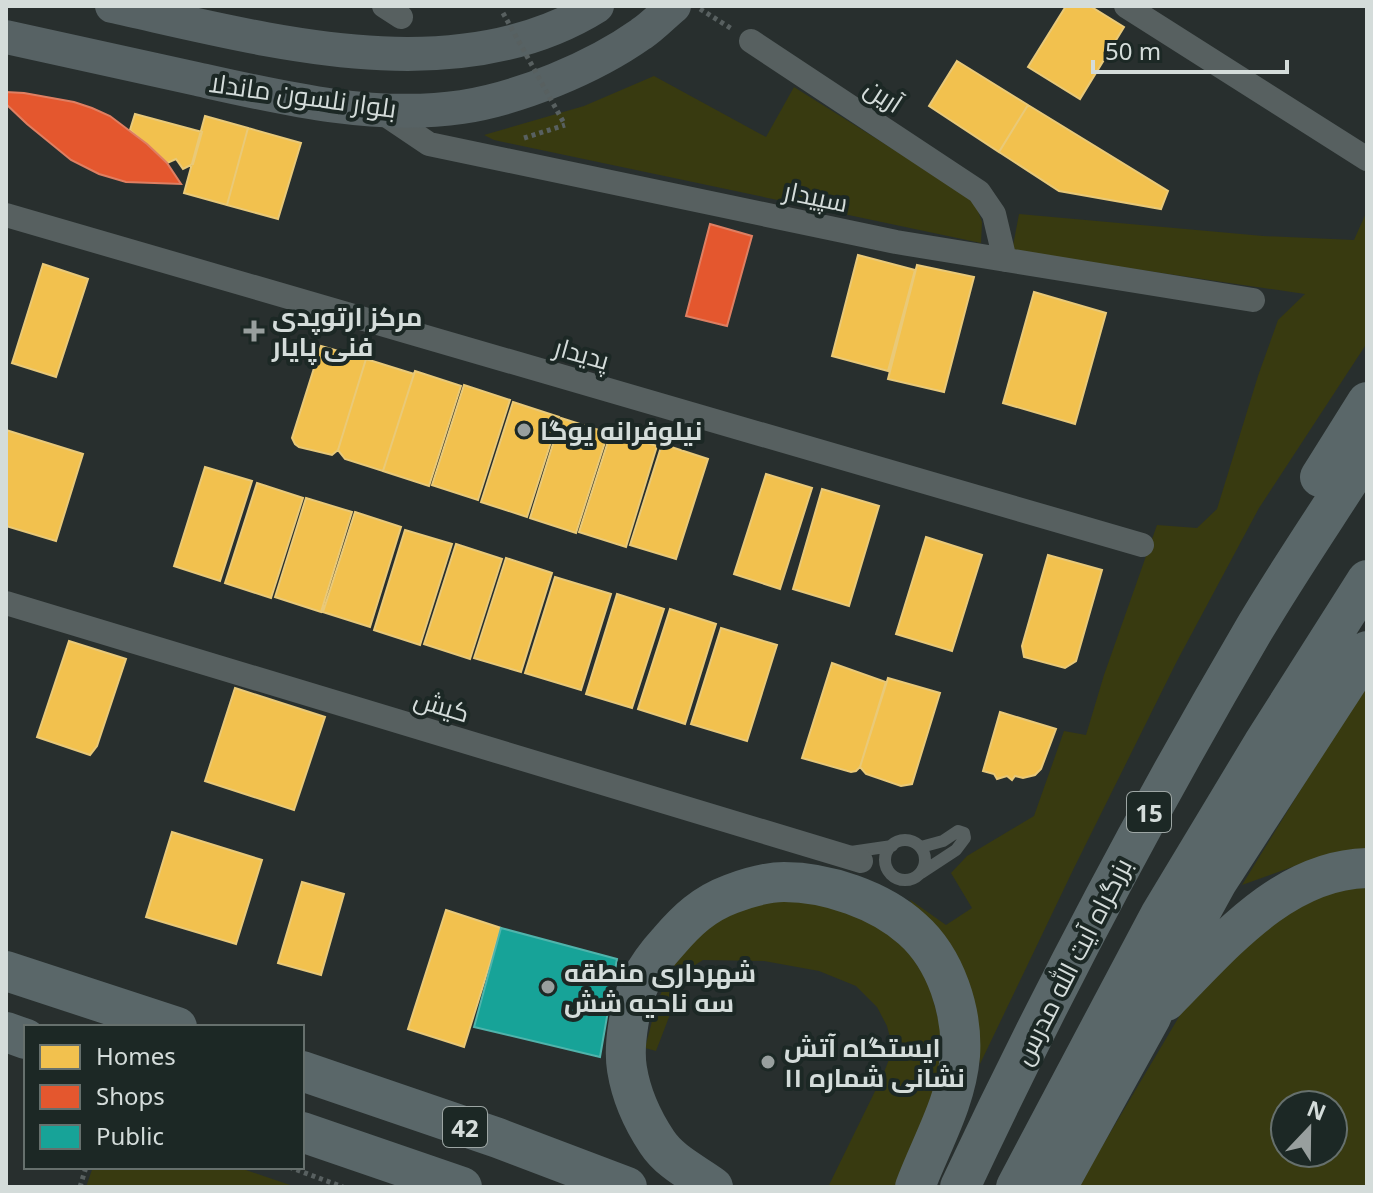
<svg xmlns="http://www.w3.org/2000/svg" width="1373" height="1193" font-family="'Noto Sans',Cairo,sans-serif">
<rect width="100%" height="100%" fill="#282f2e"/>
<path fill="#383a10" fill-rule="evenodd" d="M654 76 766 137 794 87 974 200 982 222 981 243 494 140 484 135 584 106Z
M1367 211V343L1259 508 1177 661 1073 870 980 1064 969 994 952 956 909 899 946 925 972 908 951 873 967 856 1034 816 1064 731 1086 735 1104 675 1157 525 1197 528 1217 509 1258 376 1278 320 1305 294 1012 251 1019 214 1263 236 1354 240Z
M1367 682V857L1314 859 1242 885Z
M1367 887V1187H1078L1199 983 1313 893ZM1285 1105H1333V1153H1285Z
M830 899 889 928 926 974 948 1054 904 1187H828L883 1075 893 1049 887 1026 877 1007 856 986 819 971 764 961 703 960 687 970 656 1051 645 1048 656 1006 675 958 694 932 752 900Z
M93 1167H237L296 1187H86Z"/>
<path fill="#f2c14e" stroke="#e9c978" stroke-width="2" d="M1066 6H1090L1124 27 1080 99 1028 67Z
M957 61 1028 105 999 152 929 106Z
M1028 105 1168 191 1161 209 1059 191 999 152Z
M135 114 202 132 193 164 183 169 176 159 167 163 130 130Z
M205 116 248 128 227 205 184 193Z
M248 128 301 143 278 219 227 205Z
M858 255 915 270 888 371 832 356Z
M43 264 88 279 56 377 12 363Z
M917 265 974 277 944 392 888 379Z
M1034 292 1106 313 1075 424 1003 403Z
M321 346 366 359 338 450 332 455 299 447 295 444 292 438Z
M366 359 414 374 383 471 345 459 338 450Z
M415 371 461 386 429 486 383 471Z
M464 385 510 400 478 500 432 485Z
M513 402 559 417 527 517 481 502Z
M561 418 608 433 576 533 530 518Z
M6 430 83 454 56 541 6 526Z
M611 432 657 446 626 547 579 532Z
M662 444 708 459 676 559 630 545Z
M205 467 252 481 220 581 174 566Z
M766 474 812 488 780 589 734 574Z
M257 483 303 498 271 598 225 583Z
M822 489 879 506 849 606 793 589Z
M306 498 352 512 321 612 275 597Z
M355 512 401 527 370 627 323 612Z
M405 530 452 544 420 645 374 630Z
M926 537 982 555 952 651 896 634Z
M456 544 502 559 470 659 424 644Z
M1048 555 1102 570 1076 661 1065 668 1024 657 1022 646Z
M506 558 552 573 521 672 474 658Z
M555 577 611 594 581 690 525 673Z
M617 594 664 609 632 708 586 694Z
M670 609 716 624 685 724 638 709Z
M721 628 777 645 747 741 691 724Z
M69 641 126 659 97 746 90 755 37 737Z
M832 663 886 682 860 767 856 771 851 772 802 758Z
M888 678 940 693 912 784 901 786 866 774 860 767Z
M235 688 325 717 294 810 205 781Z
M1000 712 1056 729 1041 769 1035 775 1023 778 1015 776 1012 780 1007 776 997 779 994 774 983 771Z
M172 832 262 860 236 944 146 917Z
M302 882 344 894 321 975 278 963Z
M446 910 501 928 464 1047 408 1029Z"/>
<path fill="#e4572e" stroke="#df7f62" stroke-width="2" d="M6 92 24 93 74 102 92 108 110 116 147 144 167 163 181 184 126 182 99 174 71 160 27 124 6 104Z
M710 224 752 236 727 326 686 316Z"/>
<path fill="#17a398" stroke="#50b4ac" stroke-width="2" d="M501 928 617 959 600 1057 474 1027Z"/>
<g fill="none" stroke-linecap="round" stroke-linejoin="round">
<path stroke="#586060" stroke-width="5" stroke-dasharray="4 4" stroke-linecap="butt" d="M700 9 732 29
M524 138 565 125
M289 1167 343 1187
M80 1187 86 1167"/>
<path stroke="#576060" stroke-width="12" d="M885 860a20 20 0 1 1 40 0a20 20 0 1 1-40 0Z
M921 847 943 841 958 831 964 833 965 838 956 850 921 873
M851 852 892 846"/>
<path stroke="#576060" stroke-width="24" d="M384 6 401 17
M1126 6 1367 159
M751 41 979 192 994 214 1005 260
M380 111 429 144 896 242 1253 300
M6 215 1142 545
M6 603 861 861"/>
<path stroke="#576264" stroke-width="34" d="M112 6C263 39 455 95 597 6
M6 37C70 51 133 65 197 79 282 98 374 120 462 107 520 98 593 68 641 34 653 26 663 15 674 6"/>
<path stroke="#5a6769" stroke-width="40" d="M1320 477 1367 402
M6 971 177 1027
M1166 1001C1221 946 1282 870 1367 868
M6 1032 26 1039
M302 1071 498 1138 627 1187
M302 1132 462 1187
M713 1187C694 1173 670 1162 657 1142 643 1121 631 1094 627 1069 623 1045 630 1003 641 980 648 966 658 953 669 941 687 920 704 904 731 894 747 888 766 882 784 882 827 882 880 900 912 929 946 959 963 1012 960 1056 956 1103 931 1144 915 1187
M960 1187C1049 997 1147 812 1253 631 1289 570 1329 512 1367 452
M1016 1187 1160 915 1263 744 1367 580
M1057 1187 1151 1017 1178 953 1217 882 1367 651"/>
<path stroke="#586060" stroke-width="5" stroke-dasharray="4 4" stroke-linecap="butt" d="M503 13 565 125"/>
</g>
<g fill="#989f9e" stroke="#1c2825" stroke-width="3">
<path d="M250 319h8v8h8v8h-8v8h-8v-8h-8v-8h8z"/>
<circle cx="524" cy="430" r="8"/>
<circle cx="548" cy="987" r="8"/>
<circle cx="768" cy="1062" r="8"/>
</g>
<g text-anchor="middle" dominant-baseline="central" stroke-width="8" stroke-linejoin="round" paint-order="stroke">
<g fill="#1c2825" stroke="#9da6a4" stroke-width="2">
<rect x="1127" y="792" width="44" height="40" rx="6"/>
<rect x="443" y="1107" width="44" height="40" rx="6"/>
</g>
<g font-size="24" font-weight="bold" fill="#d4dcda">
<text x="1149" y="812">15</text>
<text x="465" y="1127">42</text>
</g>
<g font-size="26" fill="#d4dcda" stroke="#1c2825">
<text transform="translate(303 95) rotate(8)">بلوار نلسون ماندلا</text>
<text transform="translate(884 95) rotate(33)">آرین</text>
<text transform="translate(816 196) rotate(12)">سپیدار</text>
<text transform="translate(582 353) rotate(16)">پدیدار</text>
<text transform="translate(442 705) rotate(17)">کیش</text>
<text transform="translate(1072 961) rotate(-63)">بزرگراه آیت الله مدرس</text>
</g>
<g font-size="26" font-weight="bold" fill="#d4dcda" stroke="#1c2825" text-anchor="start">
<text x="272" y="316">مرکز ارتوپدی<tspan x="272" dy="30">فنی پایار</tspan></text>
<text x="540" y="430">نیلوفرانه یوگا</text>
<text x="564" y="972">شهرداری منطقه<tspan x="564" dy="30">سه ناحیه شش</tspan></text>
<text x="784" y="1047">ایستگاه آتش<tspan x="784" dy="30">نشانی شماره ۱۱</tspan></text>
</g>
</g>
<rect width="1373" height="1193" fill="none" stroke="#d4dcda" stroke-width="16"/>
<rect x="24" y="1025" width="280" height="144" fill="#1c2825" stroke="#66706d" stroke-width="2"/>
<rect x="40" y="1045" width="40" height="24" fill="#f2c14e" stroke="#66706d" stroke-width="2"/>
<text x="96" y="1065" font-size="24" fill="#d4dcda">Homes</text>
<rect x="40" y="1085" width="40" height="24" fill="#e4572e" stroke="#66706d" stroke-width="2"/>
<text x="96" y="1105" font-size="24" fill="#d4dcda">Shops</text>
<rect x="40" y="1125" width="40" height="24" fill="#17a398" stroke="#66706d" stroke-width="2"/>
<text x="96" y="1145" font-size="24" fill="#d4dcda">Public</text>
<g transform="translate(1309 1129) rotate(22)"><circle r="38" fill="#1c2825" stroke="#66706d" stroke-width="2"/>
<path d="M0-6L14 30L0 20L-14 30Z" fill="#989f9e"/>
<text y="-12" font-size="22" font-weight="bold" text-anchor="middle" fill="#d4dcda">N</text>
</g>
<path d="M1093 60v12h194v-12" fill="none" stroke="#d4dcda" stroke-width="4"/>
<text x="1105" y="60" font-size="24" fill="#d4dcda" stroke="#1c2825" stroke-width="6" paint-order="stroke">50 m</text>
</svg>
